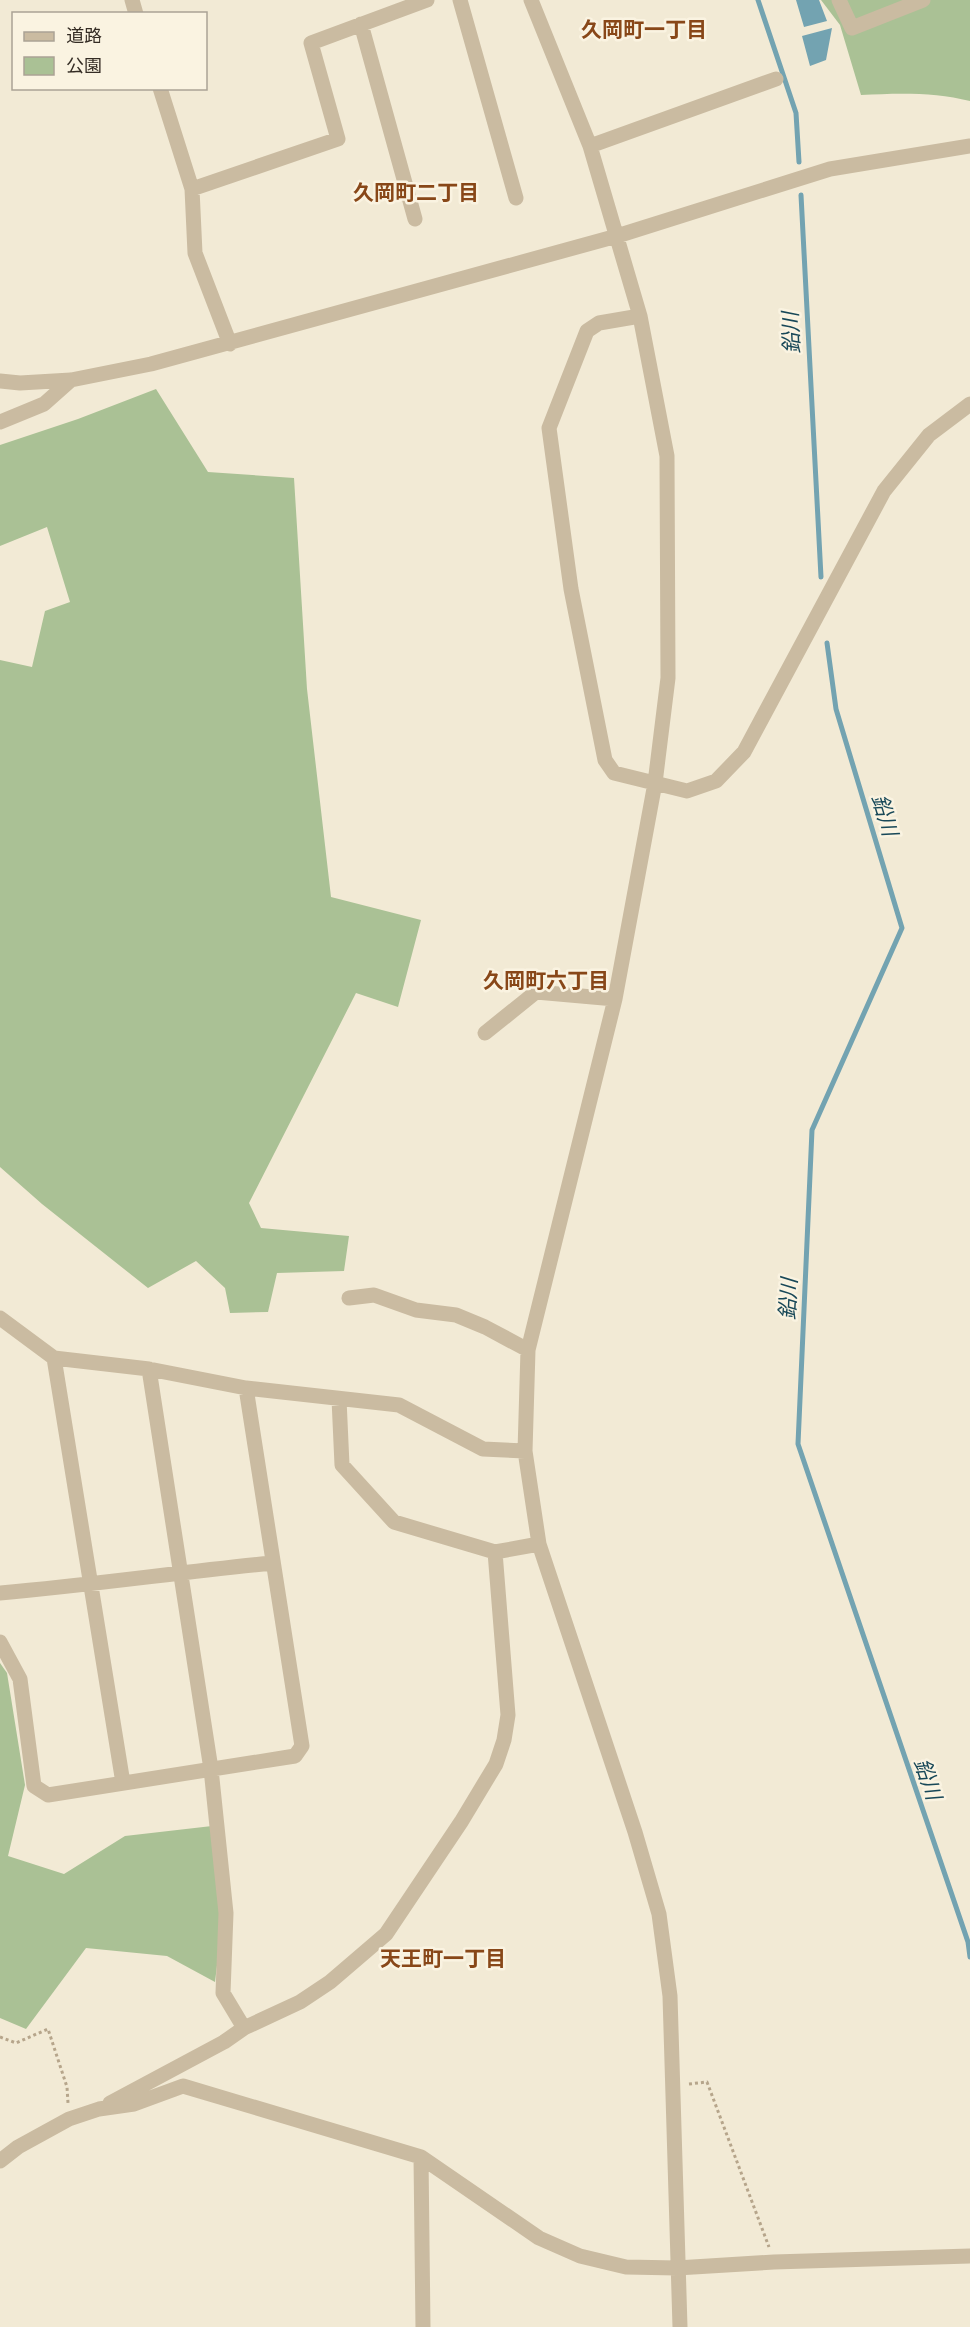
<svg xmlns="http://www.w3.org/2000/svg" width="970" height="2327" font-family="Inter,'Noto Sans JP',sans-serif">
<rect width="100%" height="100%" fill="#f2ead5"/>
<path fill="#aac195" d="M821 0H970V101C935 92 898 93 861 95L840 25Z
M156 389 208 472 294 478 307 689 331 897 421 920 398 1007 356 993 249 1203 261 1228 349 1236 344 1271 277 1273 268 1312 230 1313 225 1288 196 1261 148 1288 42 1204 0 1167V660L32 667 45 611 70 602 47 527 0 546V445L78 419Z
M0 1663 7 1673 25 1785 8 1856 64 1874 125 1836 212 1826 223 1916 215 1982 167 1956 86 1948 26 2029 0 2018Z"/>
<path fill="#73a3b1" d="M796 0H819L827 21 804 27Z
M832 28 826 60 810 66 802 36Z"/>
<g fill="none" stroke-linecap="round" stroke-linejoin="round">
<path stroke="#73a3b1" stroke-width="5" d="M758 0 796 113 799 162
M801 195 821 577
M827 643 836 709 902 928 812 1130 798 1444 968 1942 970 1957"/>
<path stroke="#b6a58b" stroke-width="3" stroke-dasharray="3 3" stroke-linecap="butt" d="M0 2037 16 2043 48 2029 67 2087 68 2103
M689 2084 707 2082 769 2247"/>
<path stroke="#cabba1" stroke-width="15" d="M132 0 136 14
M460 0 516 198
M531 0 590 146 640 316 667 456 668 678 655 783 615 999 528 1350 525 1451 539 1544 635 1832 659 1914 670 1996 680 2327
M839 0 852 28 923 0
M361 24 415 219
M160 88 192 189 195 253 230 344
M590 146 776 79
M192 189 338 139 311 43 427 0
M640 316 599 323 587 331 549 428 571 589 605 760 614 773 687 791 716 781 744 752 884 491 929 435 970 404
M0 381 20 383 71 380 151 364 617 236 830 169 970 146
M0 422 44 404 71 380
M485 1033 536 992 615 999
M349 1298 374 1295 416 1310 456 1315 485 1327 528 1350
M0 1318 54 1358 149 1369 246 1388 399 1405 483 1449 525 1451
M54 1358 123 1783
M149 1369 211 1769 226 1913 223 1993 244 2028
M339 1399 342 1465 394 1522 495 1552
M0 1593C91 1585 181 1572 272 1563
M0 1642 20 1679 34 1786 48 1795 295 1756 302 1746 246 1388
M110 2103 224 2042 244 2028 300 2002 330 1982 386 1934 461 1822 496 1764 504 1740 508 1715 495 1552 539 1544
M421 2157 423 2327
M0 2161 18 2147 69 2119 99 2109 134 2104 183 2086 421 2157 539 2238 580 2256 626 2267 677 2268 774 2262 970 2256"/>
</g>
<g text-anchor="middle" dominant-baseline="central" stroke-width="5" stroke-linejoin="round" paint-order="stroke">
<g font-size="21" font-weight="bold" fill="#884718" stroke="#faf3e1">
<text x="644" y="29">久岡町一丁目</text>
<text x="416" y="192">久岡町二丁目</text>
<text x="546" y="980">久岡町六丁目</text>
<text x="443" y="1958">天王町一丁目</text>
</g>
<g font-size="21" font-style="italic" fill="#184858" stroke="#faf3e1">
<text transform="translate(791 333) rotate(-93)">鉛川</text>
<text transform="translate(885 815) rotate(73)">鉛川</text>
<text transform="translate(788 1299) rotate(-87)">鉛川</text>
<text transform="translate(928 1779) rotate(71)">鉛川</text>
</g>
</g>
<rect x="12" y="12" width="195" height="78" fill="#faf3e1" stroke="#aba395" stroke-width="1.5"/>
<rect x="24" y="32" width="30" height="9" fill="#cabba1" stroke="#aba395" stroke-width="1.5"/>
<text x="66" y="42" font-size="18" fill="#342c24">道路</text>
<rect x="24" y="57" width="30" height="18" fill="#aac195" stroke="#aba395" stroke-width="1.5"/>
<text x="66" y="72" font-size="18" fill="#342c24">公園</text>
</svg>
